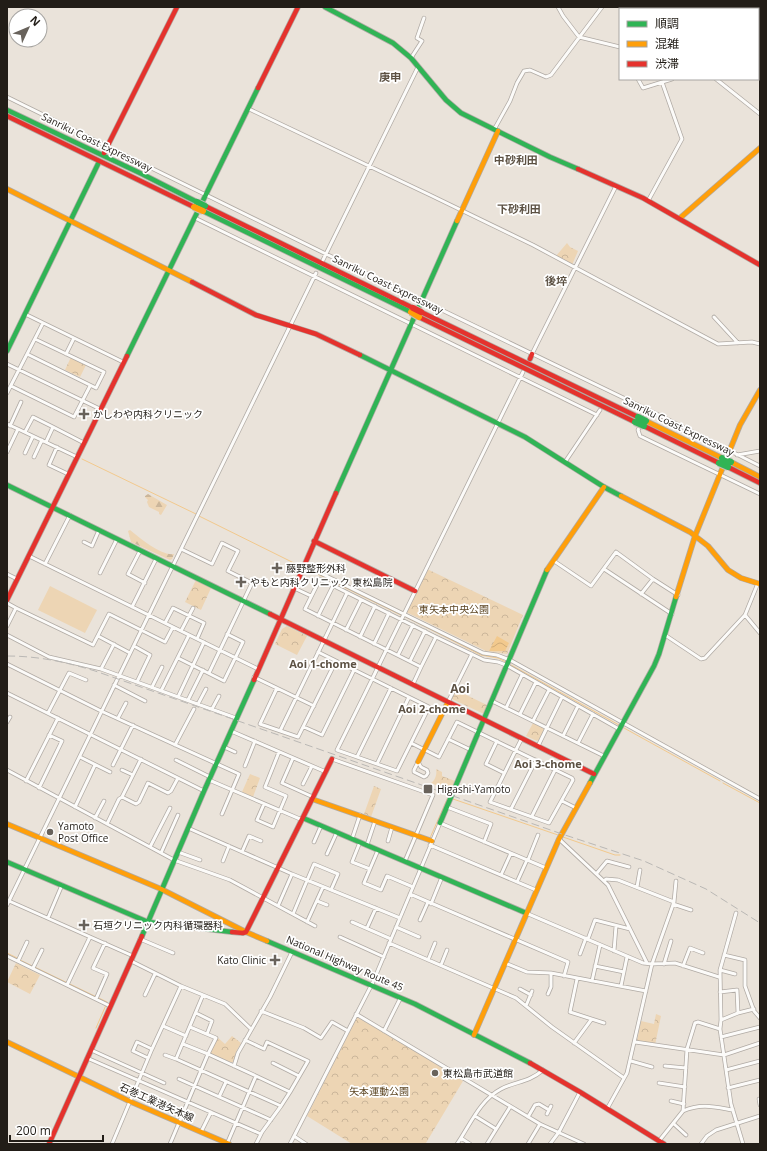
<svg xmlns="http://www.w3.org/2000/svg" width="767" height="1151" font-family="'Open Sans','Noto Sans JP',sans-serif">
<defs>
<pattern id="forest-firs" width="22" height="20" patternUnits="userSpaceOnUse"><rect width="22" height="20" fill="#edd5b4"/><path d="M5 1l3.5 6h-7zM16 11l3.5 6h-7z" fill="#cbb69a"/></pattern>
<pattern id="park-crowns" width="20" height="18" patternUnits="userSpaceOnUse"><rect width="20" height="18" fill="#edd5b4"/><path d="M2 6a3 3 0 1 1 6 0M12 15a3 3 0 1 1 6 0" fill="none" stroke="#cbb69a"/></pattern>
<pattern id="water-waves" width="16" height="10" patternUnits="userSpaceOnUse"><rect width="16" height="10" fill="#f2c98d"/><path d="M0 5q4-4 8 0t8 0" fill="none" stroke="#cfac79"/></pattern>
</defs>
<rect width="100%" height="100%" fill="#eae3da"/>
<path fill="#edd5b4" d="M50 586 97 610 85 633 38 610Z"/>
<path fill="url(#forest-firs)" d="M148 494 167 505 161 515 159 514V512L149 507 147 502 148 500 145 497V496Z
M130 530C140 538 161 556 174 554L172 559 170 560 131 542 128 531Z"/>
<path fill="url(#park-crowns)" d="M567 243 570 247 578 251 572 265 556 256Z
M71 357 86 365 80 377 65 370Z
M427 569 523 615 507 654 486 651 406 612Z
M196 580 211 588 201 610 185 602Z
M287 626 307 636 297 655 275 644 282 629Z
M456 690 487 705 484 714 452 699Z
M533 723 543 728 544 730 539 740 537 741 526 736Z
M436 769 442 772V776L455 781 450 791 431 783C436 780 437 773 436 769Z
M250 774 260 778 253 797 242 792Z
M374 786 381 789 371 817 364 814Z
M16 963 40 975 30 994 7 982Z
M656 1014 661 1016 655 1045 637 1041 641 1021 654 1024Z
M357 1017 403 1043 463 1081 426 1143 422 1144H352L307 1116Z
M232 1036 241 1043 236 1052 233 1062H230L211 1054 210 1053 217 1037 225 1044Z"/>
<path fill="url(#water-waves)" d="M497 636 509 643 505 651H489Z"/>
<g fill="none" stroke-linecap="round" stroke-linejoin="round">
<path stroke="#f2c98d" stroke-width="1" d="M702 7 703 9
M758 42H760
M82 459 196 514
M199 516 300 566
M307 569 401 615
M406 617 481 655 498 658 506 662
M511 665 619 725
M624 728 720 781
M723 783 760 803
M453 799 558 835
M563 837 615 855H620
M430 838 448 797
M7 953 17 958
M20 960 107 1002
M96 1028 106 1005"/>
<defs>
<path id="street" d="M558 7 563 16 579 37 620 47
M648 7 649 9
M411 58 422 41 417 38 424 18
M638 79 643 88 672 79
M716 79 760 114
M7 97 326 254 665 418 760 466
M249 109 430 195 533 245 718 344 752 342 760 344
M495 128 510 101 517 83 524 71 530 70 546 77 551 75 602 7
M648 201 682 139 662 82
M195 218 597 415
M323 260 418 67
M25 314 123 362
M714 317 738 343
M27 354 96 388 104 372 35 339
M66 354 74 338
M532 354 616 186
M7 364 100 409
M11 386 74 417 90 386
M7 393 43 323
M648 410 638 430 640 436 760 494
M7 424 18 429
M10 426 21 402
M53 427 84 443
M25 432 33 417 53 427 46 442
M57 447 49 465 68 474
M7 452 18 429 77 457
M25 453 33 436
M737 455 760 451
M34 457 42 440
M565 462 600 410
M84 542 92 546 99 530
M181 549 212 564 222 543 238 551 228 571 252 583 209 673
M140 551 128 574 145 583
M29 556 258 669
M554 561 591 586 616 552 653 579 678 595
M45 564 70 515
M304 565 483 653 497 655 510 660 760 799
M604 569 672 614
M100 573 117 539
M7 574 17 579
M320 579 436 637 421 667 305 609Z
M294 588 311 596
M641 594 653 579
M7 603 16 608 7 626
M132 607 156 559
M16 608 93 645 109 614 165 642 173 627
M745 615 760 633
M318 616 333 586
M165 623 173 608 204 623 197 639
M346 630 361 600
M181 631 193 608
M7 635 49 657 101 669 236 718
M665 635 701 659 705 658 745 615 758 583
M98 636 130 653
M360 637 375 606
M436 637 484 660 498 662 506 665 619 729
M374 644 389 613
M134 646 150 655 137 682
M318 652C355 670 392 689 429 707L397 771 337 750C351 722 365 694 378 667L523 372
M398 655 413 625
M178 658 224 681 243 642 227 634
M410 661 425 631
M7 664 101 711 239 774 222 814
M101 669 114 644
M254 677 314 706
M413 684 421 667
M114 685 145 701
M152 687 162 667
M277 688 260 724 298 737 336 661
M161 691 189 635
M7 693 204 791
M178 697 204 642
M188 700 203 670
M492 701 604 756
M448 702 472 654
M198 704 206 689
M506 708 522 675
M212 709 219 696
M48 713 69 673 86 680
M520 714 536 682
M118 718 126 703
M533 721 549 690
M7 722 10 717
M304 727 322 735 354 670
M231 731 326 772
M280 731 347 593
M563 736 578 706
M448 739 471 750
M497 741 486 764 504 773
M411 743 439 757 457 722 572 778 573 780 549 823 490 802C501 781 511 759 522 738
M578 743 593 714
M175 745 194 709
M538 746 562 697
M224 747 235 752
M80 757 110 772
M357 757 391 688
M293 758 282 783 313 797
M332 759 433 795 405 861
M176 760 210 777
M418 762 421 767 427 770 428 773 426 776 424 777 414 772V770Z
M377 764 409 697
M113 765 133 725
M245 766 255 741
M7 770 174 860 230 880 315 926
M122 770 133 775
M209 780 300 819 303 818
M26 781 58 718
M303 784 312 766
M39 788 62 741 49 735
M122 797 136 804 139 802 148 783 168 793 171 791 178 778
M562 801 576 808
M264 804 257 820 273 827 286 796 265 787 279 752
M75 807 95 765
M447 807 491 824 484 842
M511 809 536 760
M532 816 555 770
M95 818 104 801
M107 824 119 799 122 797 141 759
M188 828 292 874 400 918
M352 839 360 815
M559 839 608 885 647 963
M388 841 392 827
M314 842 321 826
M360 842 352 862 370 869
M367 845 375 821
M430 845 536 890
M150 847 170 808
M378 850 364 883 381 890 387 876 413 887
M178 852 200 860
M242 852 249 836 261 841
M161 853 178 815
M327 854 337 832
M528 860 538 835
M223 861 229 846
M597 873 607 861 629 867
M501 875 511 853
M604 881 606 879 618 880 674 902
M517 882 527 860
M637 887 640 870
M410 894 568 962 564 976
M9 901 133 956
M317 901 327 905
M431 904 442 877
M673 904 691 910
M7 905 316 273
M278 906 292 874
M526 913 643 963 652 964 675 963 719 977
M736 913 720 970 721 1020 720 1029 731 1104 743 1144
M293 914 314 864 338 874 331 890
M48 918 62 885
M420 920 428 902
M307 922 323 887
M352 922 391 939
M396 927 419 937
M367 928 376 908
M340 937 384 957
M140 939 173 953
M588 939 595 920 630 929
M389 943 516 998 552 1027 624 1078
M614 951 616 926
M580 954 586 938
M724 955 745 960V986L754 1011 760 1018
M7 956 110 1006
M428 960 435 943
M18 961 27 942
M505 963 527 972 551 973 646 991
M664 964 671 941
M441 965 447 950
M595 966 624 972
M683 966 690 948 703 953
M33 968 42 950
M720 970 735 974
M577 979 570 1012 604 1023
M592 981 600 945
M67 985 90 937
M181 986 225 1004 251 1029
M621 986 627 957
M520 989 531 995
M720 992 737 990 738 1013
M548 994 551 987V973
M145 995 155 974
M203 995 176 1059 281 1106 262 1132 256 1144
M96 999 107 974 93 968 105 943
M526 1006 532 991
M261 1011 304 1028 321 1038 332 1022 348 1031
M196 1013 212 1021 207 1034
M356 1014 540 1124 584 1144
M721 1020 738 1013 754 1009
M163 1026 186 1036
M384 1031 400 999
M721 1037 760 1027
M245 1040 264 1049 267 1042 308 1061 290 1092
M635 1042 724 1055 760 1043
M574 1043 591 1020
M183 1044 208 1054 216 1038 190 1027
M91 1050 164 1083
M165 1055 176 1059
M87 1058 261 1134
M148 1058 133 1051 137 1042 152 1049
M631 1061 652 1067
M273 1063 299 1076
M234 1066 238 1053 270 997 292 952
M665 1066 686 1068
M726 1070 760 1061
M256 1076 290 1092 281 1106
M179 1079 271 1120
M659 1083 685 1087
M728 1088 760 1080
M219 1097 226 1082
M759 1099 760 1105
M671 1101 684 1104
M607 1109 627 1073 652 964 674 902 676 881
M683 1111C701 1103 715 1107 733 1110
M547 1114 551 1106
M475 1116 496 1129
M528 1117 535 1105 539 1104 549 1110
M674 1124 686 1135
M201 1132 211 1112
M294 1136 306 1144
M461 1138 470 1144
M659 1141 683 1111 687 1049 695 1023 698 1022 720 1029
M112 1144 152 1049 181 986 131 961
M170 1144 208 1054 256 1076 227 1144
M290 1144 373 982 440 823 546 868
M457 1144C470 1125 480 1100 501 1089 516 1081 528 1083 543 1070
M487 1144 510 1107
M528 1144 540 1124
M550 1144 559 1132 580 1092
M701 1144 707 1136 716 1130 760 1116"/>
<path id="fast" d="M325 7 393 43 411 58 446 100 461 113 550 157 578 169
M7 110 142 174 197 202
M203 211 411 312
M7 351 98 164
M360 355 525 437 604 487 621 496
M127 356 258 88
M7 485 270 614
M336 493 457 221
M590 783 654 666 659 654 676 597
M303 818 526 913
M440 823 547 570
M7 862 148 922 232 932
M142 936 204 791 254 680
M267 941 415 1004 530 1063"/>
<path id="slow" d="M7 189 192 282
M680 218 760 148
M457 221 498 131
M646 421 722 458
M731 462 760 477
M621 496 690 532 708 546 728 570 741 578 760 584
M547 570 604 487
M676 597 695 536 740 425 760 390
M418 762 448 702
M312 799 432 841
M7 824 161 889 246 932 267 941
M474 1035 559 839 590 783
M7 1042 129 1101 229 1144"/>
<path id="jam" d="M258 88 298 7
M7 116 194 207
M104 153 177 7
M578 169 643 198 760 265
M205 206 413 308
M192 282 256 315 316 334 360 355
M421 312 638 417
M419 317 635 422
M530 359 532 354
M644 426 719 463
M728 467 760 483
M314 541 415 591
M7 600 127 356
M270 614 594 774
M254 680 336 493
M232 932 243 933 246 932 332 759
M530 1063 580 1092 664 1144
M49 1144 142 936"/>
</defs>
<use href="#street" stroke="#b0aaa4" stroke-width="4.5"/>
<use href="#fast" stroke="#b0aaa4" stroke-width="6"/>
<use href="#slow" stroke="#b0aaa4" stroke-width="6"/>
<use href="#jam" stroke="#b0aaa4" stroke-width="6"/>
<use href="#street" stroke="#fcfbf9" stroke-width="3"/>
<use href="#fast" stroke="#30b455" stroke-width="4.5"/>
<use href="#slow" stroke="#ff9f0a" stroke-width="4.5"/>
<use href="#jam" stroke="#e5322d" stroke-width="4.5"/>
<path stroke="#bab8b5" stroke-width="1" stroke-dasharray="8 4" stroke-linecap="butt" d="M7 656C38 656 66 662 95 671L562 834 644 861 706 889 760 923"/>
<defs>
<path id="fast-bridge" d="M197 202 205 206
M638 417 646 421
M635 422 644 426
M722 458 731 462
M719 463 728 467"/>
<path id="slow-bridge" d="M194 207 203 211
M411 312 419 317"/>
<path id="jam-bridge" d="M413 308 421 312"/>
</defs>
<use href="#fast-bridge" stroke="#c3bfba" stroke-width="8" stroke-linecap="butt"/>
<use href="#slow-bridge" stroke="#c3bfba" stroke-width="8" stroke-linecap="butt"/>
<use href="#jam-bridge" stroke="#c3bfba" stroke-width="8" stroke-linecap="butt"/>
<use href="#fast-bridge" stroke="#30b455" stroke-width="6"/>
<use href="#slow-bridge" stroke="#ff9f0a" stroke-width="6"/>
<use href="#jam-bridge" stroke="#e5322d" stroke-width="6"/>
</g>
<g fill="#68625b" stroke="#fff" stroke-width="1.5">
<path d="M82 408h4v4h4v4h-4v4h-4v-4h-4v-4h4z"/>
<path d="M275 562h4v4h4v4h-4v4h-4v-4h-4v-4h4z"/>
<path d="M239 576h4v4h4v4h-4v4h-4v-4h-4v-4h4z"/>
<rect x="423" y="784" width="10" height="10" rx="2"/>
<circle cx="50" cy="832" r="4"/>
<path d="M82 919h4v4h4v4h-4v4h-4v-4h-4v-4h4z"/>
<path d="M273 954h4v4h4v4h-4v4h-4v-4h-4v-4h4z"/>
<circle cx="435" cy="1073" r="4"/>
</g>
<g text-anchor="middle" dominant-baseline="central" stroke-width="3.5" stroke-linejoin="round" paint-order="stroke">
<g font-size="10" fill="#221d17" stroke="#fff">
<text transform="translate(97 142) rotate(26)">Sanriku Coast Expressway</text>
<text transform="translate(388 284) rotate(26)">Sanriku Coast Expressway</text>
<text transform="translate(679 426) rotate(26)">Sanriku Coast Expressway</text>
<text transform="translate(345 963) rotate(23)">National Highway Route 45</text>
<text transform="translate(157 1102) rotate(24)">石巻工業港矢本線</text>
</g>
<g font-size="10" fill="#221d17" stroke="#fff" text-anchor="start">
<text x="93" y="414">かしわや内科クリニック</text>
<text x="286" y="568">藤野整形外科</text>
<text x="250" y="582">やもと内科クリニック 東松島院</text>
<text x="437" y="789">Higashi-Yamoto</text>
<text x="58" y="826">Yamoto<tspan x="58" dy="12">Post Office</tspan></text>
<text x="93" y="925">石垣クリニック内科循環器科</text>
<text x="266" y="960" text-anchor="end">Kato Clinic</text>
<text x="443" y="1073">東松島市武道館</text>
</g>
<g font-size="10" fill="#5c4522" stroke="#fff">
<text x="454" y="609">東矢本中央公園</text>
<text x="379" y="1091">矢本運動公園</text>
</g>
<g font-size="11" font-weight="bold" fill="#5c5143" stroke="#fff">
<text x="390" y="76">庚申</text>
<text x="516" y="159">中砂利田</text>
<text x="519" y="208">下砂利田</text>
<text x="556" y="280">後埣</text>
<text x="323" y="663">Aoi 1-chome</text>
<text x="432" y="708">Aoi 2-chome</text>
<text x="548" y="763">Aoi 3-chome</text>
</g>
<g font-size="12" font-weight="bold" fill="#5c5143" stroke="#fff">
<text x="460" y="688">Aoi</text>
</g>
</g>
<rect width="767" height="1151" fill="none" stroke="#221d17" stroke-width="16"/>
<rect x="619" y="8" width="140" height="72" fill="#ffffff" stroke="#a7a5a2"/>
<rect x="627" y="21" width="20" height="6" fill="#30b455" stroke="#a7a5a2"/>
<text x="655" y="28" font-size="12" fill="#221d17">順調</text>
<rect x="627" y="41" width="20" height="6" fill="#ff9f0a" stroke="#a7a5a2"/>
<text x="655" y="48" font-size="12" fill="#221d17">混雑</text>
<rect x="627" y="61" width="20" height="6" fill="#e5322d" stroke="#a7a5a2"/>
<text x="655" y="68" font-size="12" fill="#221d17">渋滞</text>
<g transform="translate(28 28) rotate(46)"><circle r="19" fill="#ffffff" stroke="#a7a5a2"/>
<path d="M0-3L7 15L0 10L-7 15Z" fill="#68625b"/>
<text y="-6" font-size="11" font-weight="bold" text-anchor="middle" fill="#221d17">N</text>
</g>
<path d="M10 1135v6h93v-6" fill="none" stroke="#221d17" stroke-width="2"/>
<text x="16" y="1135" font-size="12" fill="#221d17" stroke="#ffffff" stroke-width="3" paint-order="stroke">200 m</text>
</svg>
